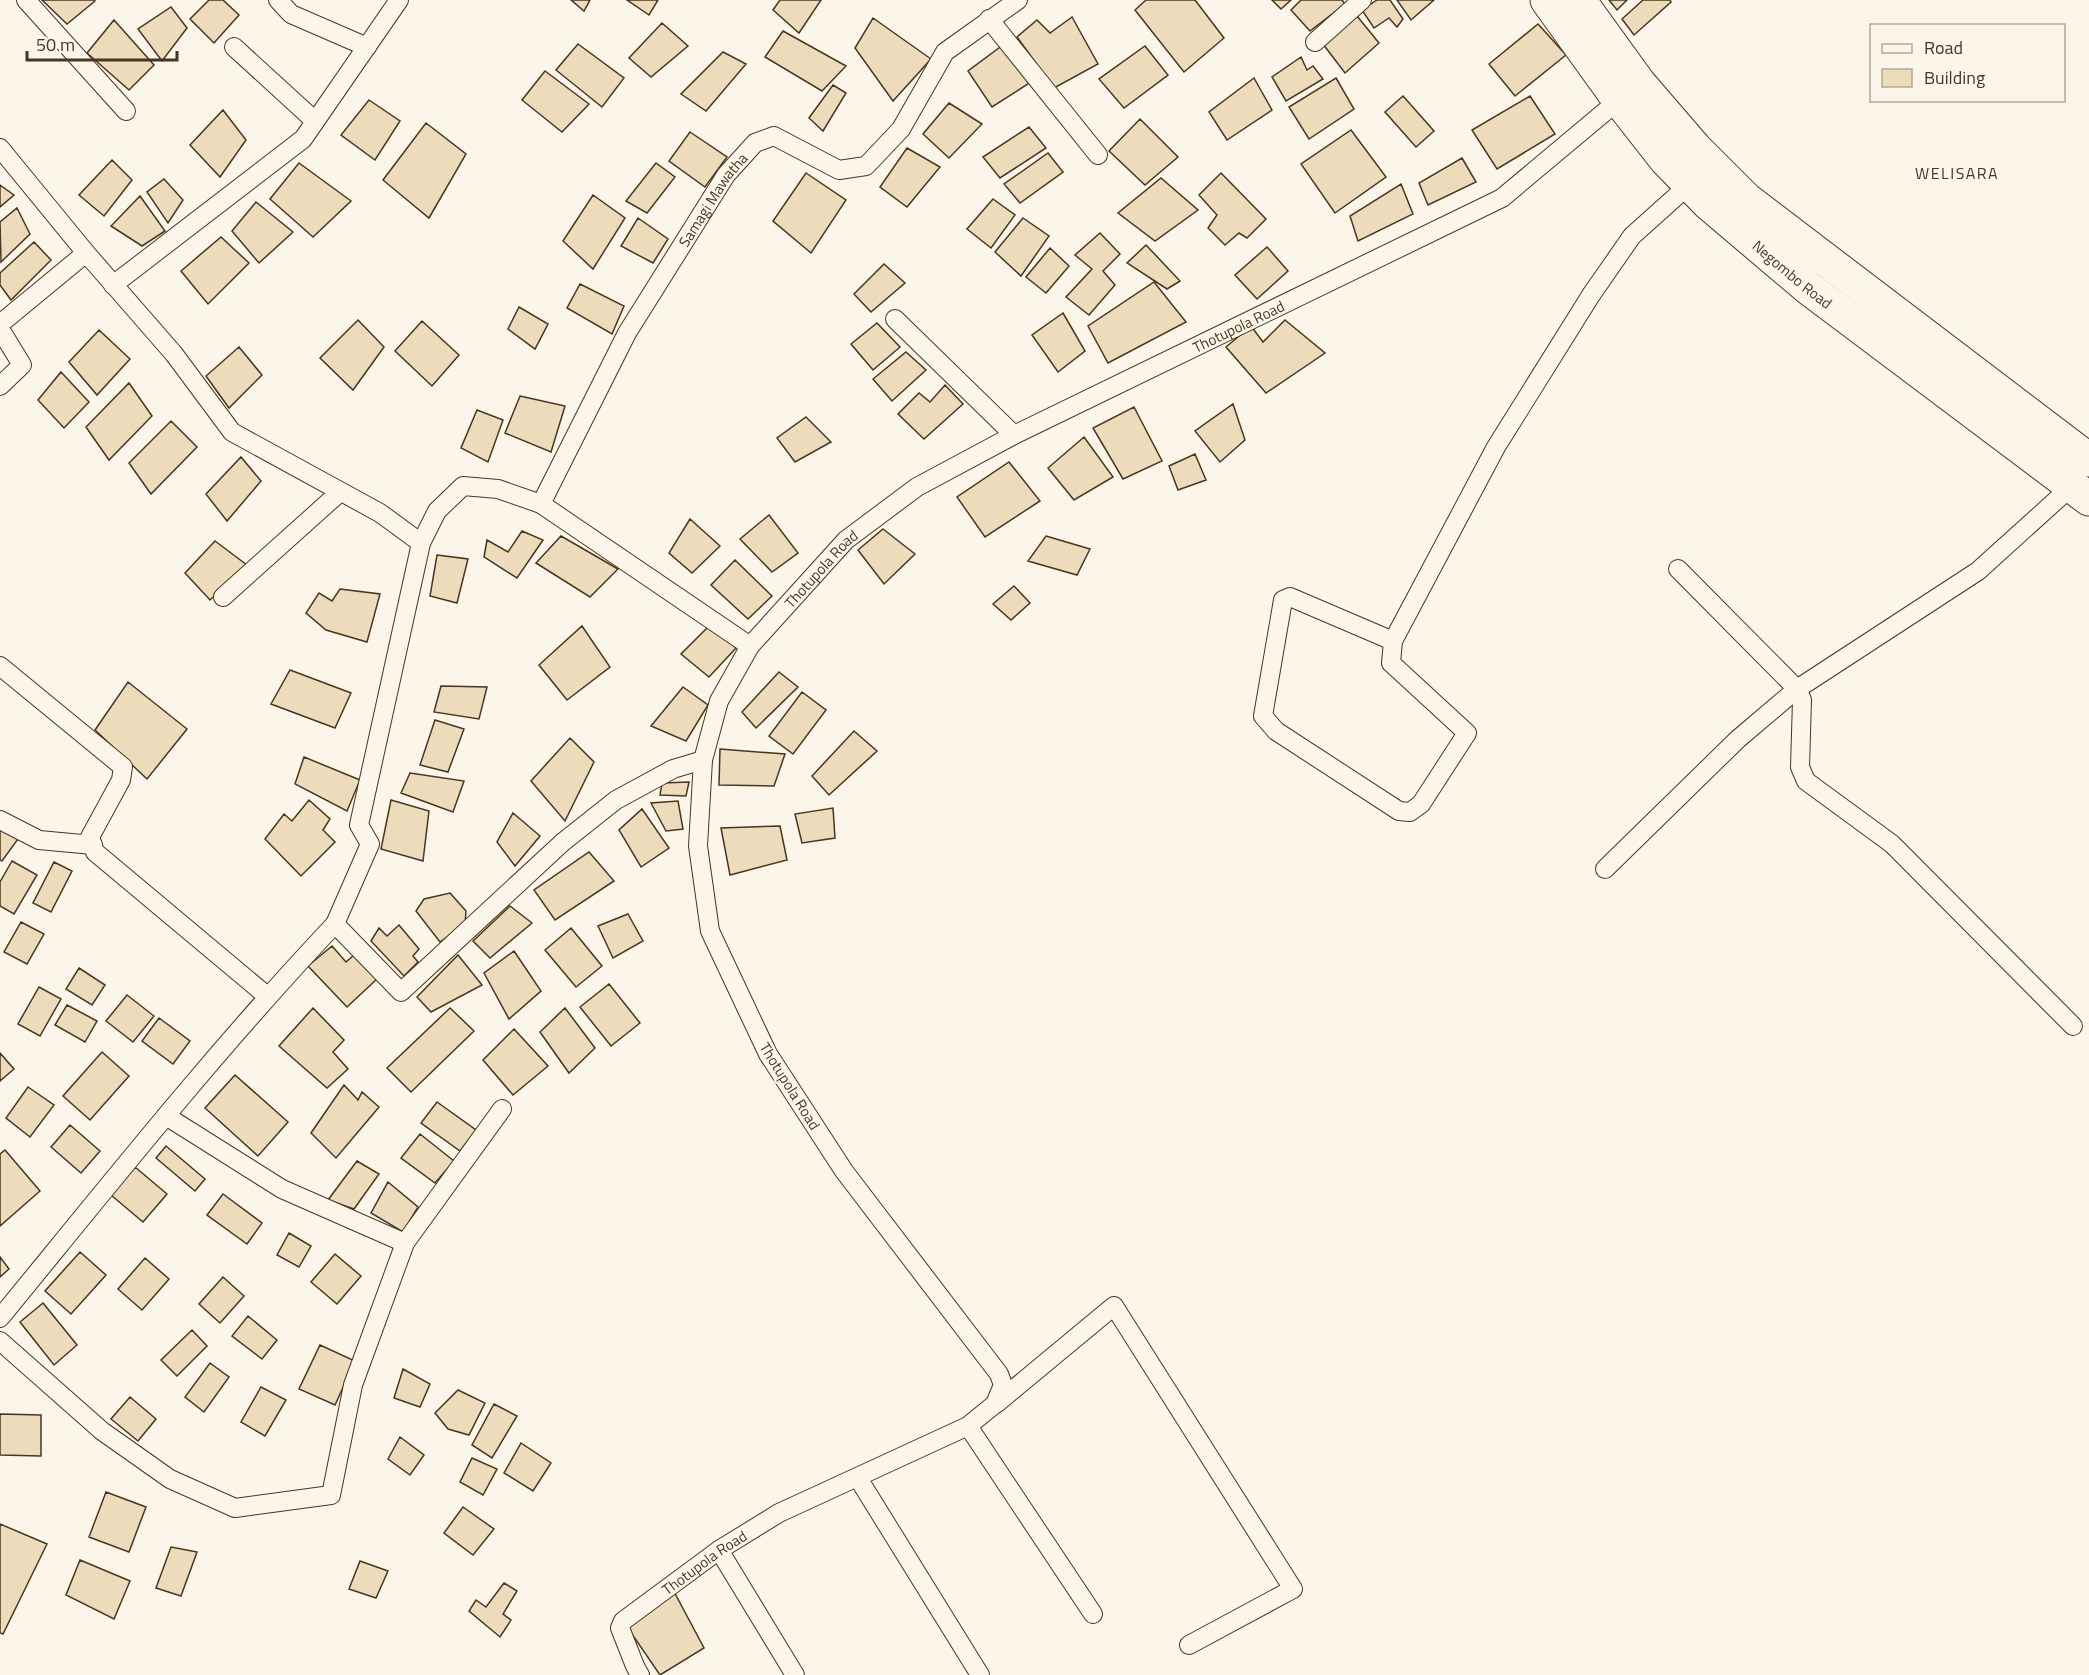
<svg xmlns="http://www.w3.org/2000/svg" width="2089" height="1675" font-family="'Titillium Web',sans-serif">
<rect width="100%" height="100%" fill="#fbf6e9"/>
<path fill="#ecdcbc" stroke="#4a3520" stroke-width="1.5" d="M42 0H94L95 1 67 24Z
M209 0H223L239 15 214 43 190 19Z
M571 0H590L584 11Z
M627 0H658L649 15Z
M780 0H821L799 33 773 10Z
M1146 0H1195L1224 38 1184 72 1135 10Z
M1272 0H1291L1281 9Z
M1301 0H1342L1345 4 1310 31 1291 10Z
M1377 0H1390L1403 19 1397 27 1389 18 1374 28 1362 10Z
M1397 0H1434L1411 20Z
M1609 0H1627L1617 10Z
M1643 0H1670L1671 2 1634 35 1622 19Z
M171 7 187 28 162 61 138 29Z
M1357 16 1379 43 1345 73 1323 44Z
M1072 17 1098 64 1054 88 1017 37 1037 20 1050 33Z
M873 18 931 59 893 101 855 48Z
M114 20 154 65 129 90 87 53Z
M662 23 688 46 651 77 629 58Z
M1538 24 1566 55 1515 96 1489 64Z
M783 31 846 66 822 91 765 57Z
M1007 42 1034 80 992 107 968 71Z
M578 44 624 78 602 107 556 70Z
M1145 46 1168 75 1124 108 1099 79Z
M723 52 746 64 706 111 681 94Z
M1301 57 1307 70 1313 66 1323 79 1286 101 1272 77Z
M545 71 589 104 562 132 522 100Z
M1254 78 1272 110 1227 140 1209 112Z
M1336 78 1354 109 1309 139 1289 107Z
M833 85 846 93 823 131 809 118Z
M1403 96 1434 131 1416 147 1385 112Z
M1530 96 1555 134 1497 169 1472 130Z
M369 100 400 121 375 160 341 135Z
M949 103 982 124 949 158 923 134Z
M223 110 246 140 220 177 190 145Z
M1140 119 1178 157 1145 185 1109 151Z
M426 123 466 154 429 218 383 180Z
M1029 127 1046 148 1000 178 983 157Z
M1351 130 1386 177 1335 213 1301 164Z
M690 132 727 157 705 187 669 161Z
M907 148 940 167 907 207 880 187Z
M1048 153 1063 172 1020 203 1004 184Z
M1462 158 1476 182 1428 205 1419 183Z
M112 160 132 180 104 216 79 195Z
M299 163 351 201 313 237 270 199Z
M656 163 675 177 647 213 626 201Z
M806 173 846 200 811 253 773 221Z
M1221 173 1266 219 1247 238 1239 233 1225 245 1208 228 1217 215 1199 195Z
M1161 178 1198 210 1155 241 1118 213Z
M164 179 183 200 168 223 147 192Z
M1401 184 1413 214 1358 241 1350 216Z
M0 185 14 195 0 207Z
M593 195 625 218 593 269 563 241Z
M140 196 165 231 142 246 111 226Z
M993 199 1015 215 991 248 967 229Z
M256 202 293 232 259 263 232 231Z
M17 208 30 234 1 262 0 222Z
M638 218 668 239 653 263 621 246Z
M1023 218 1049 236 1021 276 995 252Z
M1100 233 1120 254 1103 271 1115 285 1089 315 1066 297 1092 269 1075 255Z
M221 237 249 263 208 304 181 271Z
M34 242 51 260 11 300 0 285V273Z
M1146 245 1180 281 1167 289 1127 263Z
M1267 247 1288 271 1257 299 1235 275Z
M1050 248 1069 266 1046 293 1026 277Z
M884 264 905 283 871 312 854 294Z
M1154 282 1186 322 1108 363 1088 326Z
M580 284 624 306 612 334 567 308Z
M519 307 548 324 535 349 508 329Z
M1063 313 1085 351 1058 372 1032 335Z
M358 320 384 347 353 390 320 358Z
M1285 320 1325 353 1266 393 1226 347 1251 326 1263 342Z
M422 321 459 355 432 386 395 351Z
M877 323 900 347 873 370 851 344Z
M99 330 130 359 97 395 69 362Z
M239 347 262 375 229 408 206 376Z
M906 352 926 370 892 401 873 379Z
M61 372 89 402 64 428 38 400Z
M129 383 152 416 109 460 86 427Z
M945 385 963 404 924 439 898 414 919 393 930 402Z
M520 396 565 406 551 452 505 433Z
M1233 404 1245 440 1220 462 1195 431Z
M1134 407 1162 461 1123 479 1093 428Z
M477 410 503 420 488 462 461 448Z
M806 417 831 442 795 462 777 438Z
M171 421 197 447 151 494 129 463Z
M1084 437 1113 477 1074 500 1048 468Z
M1195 454 1206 480 1178 490 1169 466Z
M241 457 261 481 227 521 206 494Z
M1009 462 1040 501 985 537 957 497Z
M769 515 798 553 772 572 740 539Z
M690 519 720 546 692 573 669 553Z
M883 529 915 554 884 584 858 550Z
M522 531 543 540 517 578 484 557 487 540 508 552Z
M561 536 618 569 590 597 536 563Z
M1046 536 1090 549 1077 575 1028 561Z
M215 541 247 565 210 600 185 573Z
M437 555 468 559 457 603 430 596Z
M735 560 772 596 748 619 711 585Z
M1014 586 1030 603 1011 620 993 604Z
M340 589 380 594 367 642 326 630 306 613 319 593 332 601Z
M710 625 736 648 709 677 681 654Z
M582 626 610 667 567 700 539 665Z
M290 670 351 693 335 728 271 704Z
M779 672 798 687 756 728 742 712Z
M128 682 187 729 147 779 95 730Z
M441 686 487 687 479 719 434 712Z
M683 687 708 705 686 741 651 726Z
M802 692 826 710 793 754 769 736Z
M435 720 464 729 448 772 420 765Z
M854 731 877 751 829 795 812 776Z
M570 738 594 762 565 821 531 781Z
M720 749 785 754 774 786 719 785Z
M304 757 360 780 347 811 295 784Z
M410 773 464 781 453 812 401 793Z
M689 782 686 796 660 795 662 783Z
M309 800 330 819 323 830 335 842 301 876 265 839 284 814 292 821Z
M391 800 429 811 423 861 381 849Z
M678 801 683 829 666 831 651 803Z
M833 808 835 838 802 843 795 814Z
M642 809 669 848 641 867 619 830Z
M513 813 540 836 515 866 497 842Z
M0 826 18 839 2 861 0 860Z
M780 826 787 860 730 875 721 828Z
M589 852 614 881 555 920 534 890Z
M12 861 37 875 14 914 0 906V882Z
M54 862 72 871 51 912 33 903Z
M450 893 466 911 465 924 440 942 416 911 424 899Z
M510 906 532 923 490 958 473 941Z
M628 914 643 941 613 958 598 926Z
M21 922 44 934 27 964 4 952Z
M399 925 419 949 413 956 418 962 404 976 371 941 379 928 387 936Z
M571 928 602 966 576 987 545 950Z
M332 946 346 962 354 955 378 978 347 1007 308 966Z
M514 951 541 991 509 1019 484 973Z
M458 955 482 985 431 1012 417 997Z
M79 968 105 985 92 1005 66 989Z
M609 984 640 1023 611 1046 580 1007Z
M39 987 61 999 40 1036 18 1024Z
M127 995 154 1016 133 1042 106 1021Z
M67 1005 97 1021 85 1042 55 1025Z
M313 1008 344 1040 333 1052 348 1069 327 1088 279 1046Z
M450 1008 474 1031 411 1092 387 1068Z
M565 1008 595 1048 569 1073 540 1032Z
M159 1018 190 1041 173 1064 142 1041Z
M514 1029 548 1066 513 1095 483 1060Z
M102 1052 129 1076 90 1120 63 1096Z
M0 1053 14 1069 0 1081Z
M235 1075 288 1122 258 1156 205 1108Z
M344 1085 358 1100 362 1092 379 1107 336 1158 311 1133Z
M28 1087 54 1105 30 1137 6 1118Z
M437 1102 476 1130 460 1151 421 1123Z
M70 1125 100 1151 81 1173 51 1147Z
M420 1134 454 1161 435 1183 401 1158Z
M166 1146 205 1179 195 1191 156 1158Z
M5 1150 40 1191 0 1226V1154Z
M357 1161 379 1174 354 1209 328 1200Z
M135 1167 167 1194 143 1222 111 1195Z
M388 1182 418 1207 403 1232 371 1213Z
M223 1194 262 1223 247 1244 207 1215Z
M289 1233 311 1246 299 1267 277 1255Z
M80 1252 106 1275 71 1314 45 1291Z
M335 1254 361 1276 337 1304 311 1282Z
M0 1257 9 1269 0 1277Z
M145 1258 169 1279 142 1310 118 1289Z
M223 1277 244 1296 220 1323 199 1304Z
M43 1303 77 1345 54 1365 20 1322Z
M248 1316 277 1340 262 1359 232 1336Z
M192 1330 207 1346 177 1376 161 1360Z
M320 1345 355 1361 335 1405 299 1389Z
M210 1363 229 1377 204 1412 185 1397Z
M403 1369 430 1384 420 1407 394 1398Z
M261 1387 286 1400 265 1436 241 1422Z
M458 1390 485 1403 469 1435 448 1429 435 1413Z
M130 1397 156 1419 138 1441 111 1419Z
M494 1404 517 1416 492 1458 472 1445Z
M0 1414 41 1415V1456L0 1455Z
M400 1437 424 1455 410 1475 388 1459Z
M521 1443 551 1463 533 1491 504 1473Z
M472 1458 497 1469 483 1495 460 1482Z
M106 1492 146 1507 129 1552 89 1537Z
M463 1507 494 1529 473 1555 444 1533Z
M0 1524 47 1544 3 1634 0 1633Z
M171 1547 197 1552 181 1596 156 1588Z
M80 1560 130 1581 114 1619 66 1595Z
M360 1561 388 1571 376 1598 349 1589Z
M504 1583 517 1591 503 1614 511 1620 500 1637 469 1611 476 1600 486 1607Z
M671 1586 704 1648 660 1675 623 1621Z"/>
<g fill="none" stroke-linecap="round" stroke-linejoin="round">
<defs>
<g id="street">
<path d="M26 0 126 111"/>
<path d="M278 0 291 14 367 47"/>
<path d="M989 19 1098 155"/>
<path d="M1315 42 1362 0"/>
<path d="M234 47 315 121"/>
<path d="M0 148 86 253 174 354 232 432 380 513 421 543"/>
<path d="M113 285 303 139 399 0"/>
<path d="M895 319 1014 435"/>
<path d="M0 324 86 253"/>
<path d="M0 329 22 365 0 386"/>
<path id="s1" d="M541 504 627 333 726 175 755 143 774 136 839 170 866 166 901 129 945 52 1018 0"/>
<path d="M1678 569 1797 689 1802 700 1800 767 1806 781 1892 844 2073 1026"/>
<path d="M223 597 340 492"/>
<path d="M1393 641 1290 597 1283 600 1263 716 1276 731 1399 811 1410 812 1421 804 1467 733 1391 663 1393 641 1496 447 1591 295 1632 236 1690 184"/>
<path d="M0 666 123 767 121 780 90 837 95 852 267 996"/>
<path d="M0 820 39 840 93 845"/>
<path d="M1605 869 1738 739 1797 689 1978 571 2072 486"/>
<path d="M335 924 370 844 359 825 421 543 437 511 463 486 498 489 541 504 750 646"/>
<path d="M166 1116 282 1189 405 1243"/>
<path d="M0 1318C109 1185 216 1050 335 924L401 992 563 842 616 800 673 769 703 760"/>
<path d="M0 1341 102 1431 170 1479 235 1508 331 1495 353 1385 405 1243 502 1109"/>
<path d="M997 1403 1114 1306 1293 1589 1189 1645"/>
<path d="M968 1426 1093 1614"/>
<path d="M858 1478 980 1675"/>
<path d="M719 1550 795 1675"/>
<path id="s2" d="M640 1675 635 1666 620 1628 623 1621 719 1550 779 1513 968 1426 995 1404 1003 1385 999 1374 844 1171 768 1054 710 931 698 846 703 760 719 701 750 646 846 540 917 487 1014 435 1502 198 1625 95"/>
</g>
<g id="highway">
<path id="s3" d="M1547 0 1619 100 1666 160 1709 204 1807 287 2089 499"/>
<path d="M1579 0 1639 83 1695 148 1747 200 2089 460"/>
</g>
</defs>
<use href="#street" stroke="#4a3520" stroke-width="20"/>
<use href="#highway" stroke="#4a3520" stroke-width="35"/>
<use href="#street" stroke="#fbf6e9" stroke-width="18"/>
<use href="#highway" stroke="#fbf6e9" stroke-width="33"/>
</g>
<g text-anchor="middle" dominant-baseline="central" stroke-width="4.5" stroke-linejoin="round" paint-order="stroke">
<g font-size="15" fill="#4a3520" stroke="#fbf6e9">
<text stroke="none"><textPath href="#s1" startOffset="350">Samagi Mawatha</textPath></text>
<text stroke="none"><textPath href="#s3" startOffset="370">Negombo Road</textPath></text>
<text stroke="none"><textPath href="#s2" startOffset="1942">Thotupola Road</textPath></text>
<text stroke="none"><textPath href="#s2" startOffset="1456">Thotupola Road</textPath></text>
<text transform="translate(790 1086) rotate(58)">Thotupola Road</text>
<text stroke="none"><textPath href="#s2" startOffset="159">Thotupola Road</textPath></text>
</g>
<g font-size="16" letter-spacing="1.5" fill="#4a3520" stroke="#fbf6e9">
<text x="1957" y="173">WELISARA</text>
</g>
</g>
<rect x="1870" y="24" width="195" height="78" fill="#fbf6e9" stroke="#b4a999" stroke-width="1.5"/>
<rect x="1882" y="44" width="30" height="9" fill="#fbf6e9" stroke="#b4a999" stroke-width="1.5"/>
<text x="1924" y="54" font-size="18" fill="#4a3520">Road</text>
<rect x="1882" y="69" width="30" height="18" fill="#ecdcbc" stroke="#b4a999" stroke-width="1.5"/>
<text x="1924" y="84" font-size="18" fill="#4a3520">Building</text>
<path d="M27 51v9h150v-9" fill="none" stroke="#4a3520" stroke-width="3"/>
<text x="36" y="51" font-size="18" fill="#4a3520" stroke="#fbf6e9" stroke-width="4.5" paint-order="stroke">50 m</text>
</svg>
